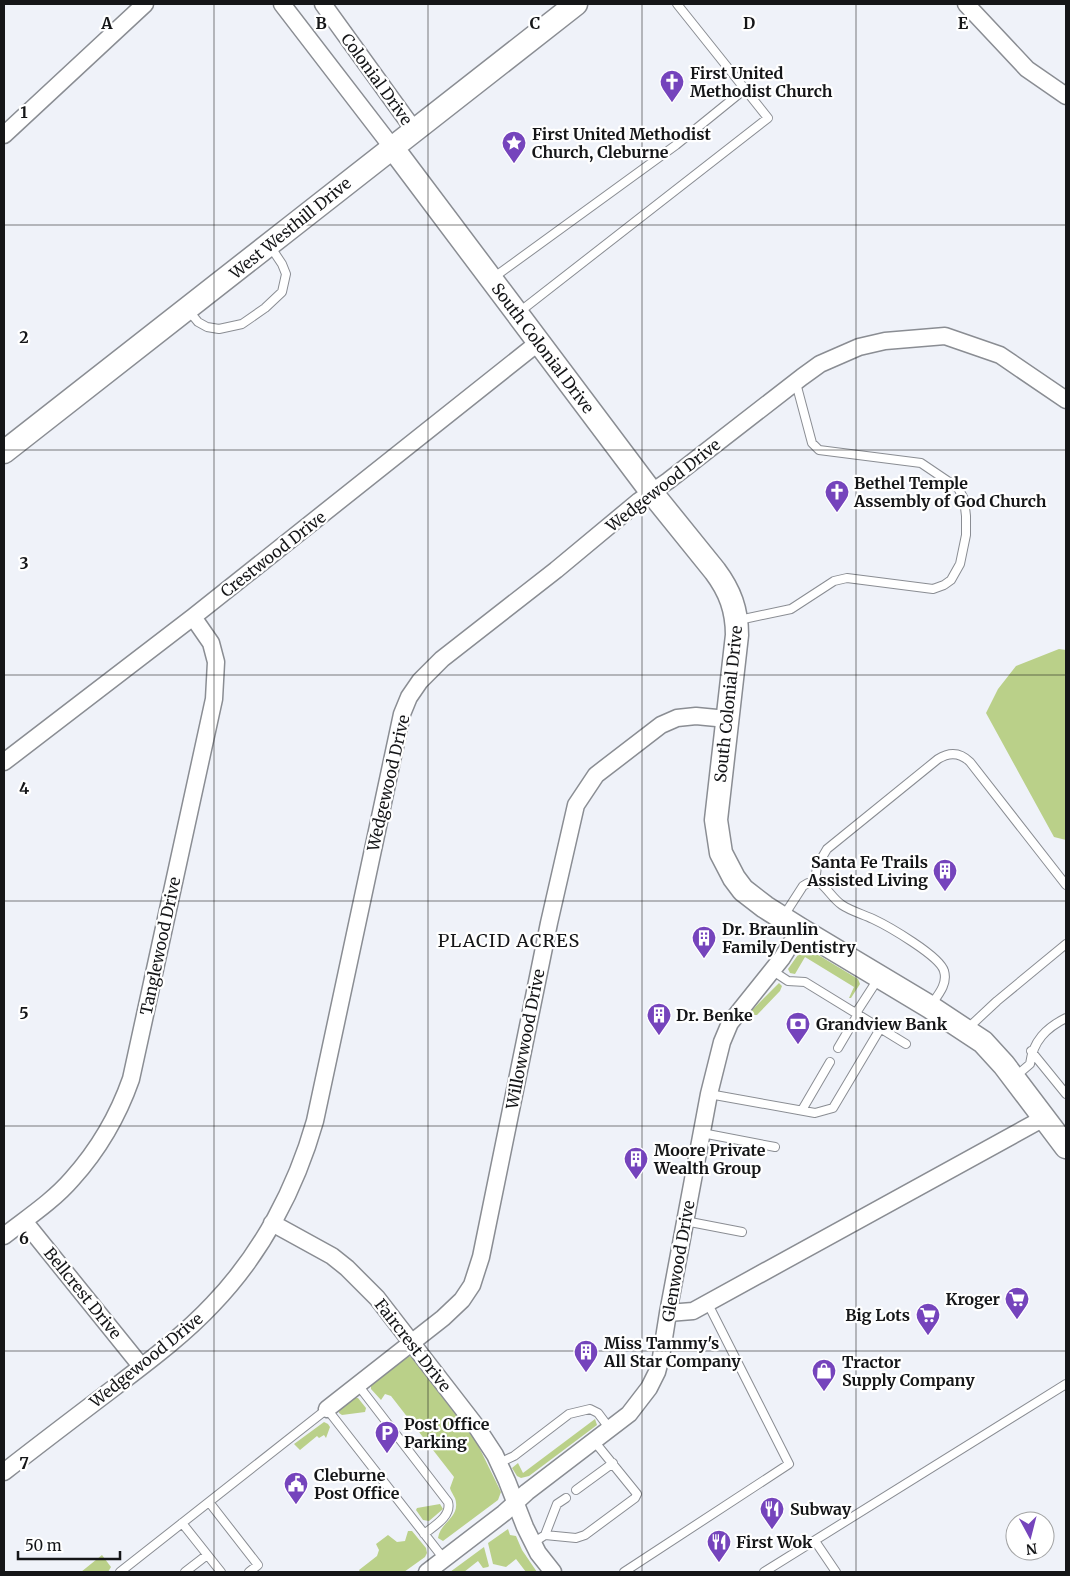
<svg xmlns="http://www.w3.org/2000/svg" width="1070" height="1576" font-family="Merriweather,serif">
<rect width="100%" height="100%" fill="#eff2f9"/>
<path fill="#bad089" d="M1059 649 1066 650V840L1054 837 986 713 998 689 1016 666Z
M803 950H810L858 979 860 984 851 998H849L854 987 805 957 795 974 790 973 788 969 800 952Z
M779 983 782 986 780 991 757 1015H752L751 1011Z
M409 1356 412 1358 476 1441 501 1492 498 1500 443 1541 438 1538C440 1523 458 1518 456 1503 456 1497 451 1493 450 1488L454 1477 391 1396 385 1394 381 1400 371 1389V1385L404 1358Z
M354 1398H358L366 1408 365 1412 342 1415 339 1413V1409Z
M595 1419 597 1425 529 1476 521 1478 517 1476 512 1468 518 1463 523 1473Z
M324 1422 328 1424 330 1427 326 1438 324 1435 319 1438 317 1436 300 1450 294 1444Z
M440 1504 443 1509 429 1521 423 1520 416 1510 417 1508Z
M508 1529 510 1535 516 1536 522 1550 537 1572H526L516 1559 506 1567 493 1564 488 1543Z
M408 1531H412L426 1548 427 1553 425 1557 404 1572H360L359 1570 377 1556 379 1550 376 1544 388 1535 397 1542 405 1541Z
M484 1547 489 1566 488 1567 483 1568 478 1561 464 1572H450Z
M102 1555 111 1567 108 1572H81Z"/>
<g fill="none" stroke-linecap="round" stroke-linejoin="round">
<defs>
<path id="lane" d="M493 278 676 145 745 89
M189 311 198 322 207 327 219 329 242 324 265 308 282 292 286 274 282 264 270 246
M518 313 768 118 677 4
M739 620 791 609 834 581 847 578 933 589 944 585 951 580 960 564 966 535V516L964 499 958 488 921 463 819 450 812 443 796 383
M815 882 817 866 827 849 938 759C949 752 960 752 970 762L1066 885
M783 917 803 886 808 883H820C828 889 833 899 842 905 851 911 862 914 873 919 888 926 940 956 944 971 948 984 938 995 931 1005
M773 971 788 981 805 982 906 1044
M856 1013 878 979
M967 1029 997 1001 1066 944
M838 1048 858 1014
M1031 1051 1066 1094
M1016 1076 1030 1064C1033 1041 1046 1028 1066 1018
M709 1094 815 1113 833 1108 880 1029
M802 1110 830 1062
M702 1133 775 1147
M685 1221 742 1232
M358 1385 448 1502C452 1516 434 1526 424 1534
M499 1463 514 1456 569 1414 590 1409 598 1413 610 1429
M576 1490 613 1463
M209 1502 258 1565 249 1572
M182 1523 221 1572
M545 1535 557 1504 566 1498
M815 1541 836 1572
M533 1543 545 1535 576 1538 585 1535 635 1498 637 1494 594 1441
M120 1572 327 1409 444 1559
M185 1572 207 1555
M624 1572 789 1464 707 1302
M764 1572 1066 1384"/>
<path id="street" d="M282 4 392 147
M323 4 414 130
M966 4 1027 69 1066 96
M4 135 145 4
M4 762 193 617 539 342
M24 1221 141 1366
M272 1223 332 1256 347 1268 377 1298 476 1426 495 1455 507 1481 525 1527 538 1553 553 1572
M4 1236C27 1218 53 1201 72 1179 99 1149 118 1116 131 1079L214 699 216 662 211 643 193 617
M668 1313 693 1311 1044 1118
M327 1409 443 1318 462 1300 472 1285 481 1257 549 923 576 805 596 775 661 725 677 718 696 716 727 719
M4 1472C41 1443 78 1415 115 1387 149 1361 184 1335 213 1304 262 1253 296 1188 315 1121L402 714 409 697 420 681 442 659 556 570 639 501 668 481 802 377 820 364 859 347 885 341 945 336 1000 355 1066 400
M427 1572 504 1513 527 1492 629 1414 649 1388 657 1372 661 1357 668 1313 709 1094 722 1042 730 1023 782 958 800 929"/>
<path id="secondary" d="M392 147 652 493 715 571C730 591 737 610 737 635L716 820 721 853 734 878 743 890 765 907 800 929 930 1007 983 1042 1004 1065 1066 1147
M4 452C195 304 385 152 576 4"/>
</defs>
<use href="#lane" stroke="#8a8d93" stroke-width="10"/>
<use href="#street" stroke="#8a8d93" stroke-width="19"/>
<use href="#secondary" stroke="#8a8d93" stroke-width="25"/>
<use href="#lane" stroke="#fff" stroke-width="8"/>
<use href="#street" stroke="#fff" stroke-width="16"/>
<use href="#secondary" stroke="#fff" stroke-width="22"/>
</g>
<path fill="none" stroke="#151618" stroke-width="1" stroke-opacity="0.55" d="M214 4V1572M428 4V1572M642 4V1572M856 4V1572M4 225H1066M4 450H1066M4 675H1066M4 901H1066M4 1126H1066M4 1351H1066"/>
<defs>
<symbol id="church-pin" viewBox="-11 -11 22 30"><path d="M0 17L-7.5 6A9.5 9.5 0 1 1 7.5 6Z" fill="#7544bc" stroke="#fff"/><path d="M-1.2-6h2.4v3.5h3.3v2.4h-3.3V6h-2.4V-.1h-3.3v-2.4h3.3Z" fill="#fff"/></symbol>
<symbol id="sight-pin" viewBox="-11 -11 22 30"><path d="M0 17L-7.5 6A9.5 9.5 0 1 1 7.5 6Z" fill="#7544bc" stroke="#fff"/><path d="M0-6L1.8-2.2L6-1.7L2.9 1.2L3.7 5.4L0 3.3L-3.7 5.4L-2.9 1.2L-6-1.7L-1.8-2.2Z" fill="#fff"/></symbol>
<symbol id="building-pin" viewBox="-11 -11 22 30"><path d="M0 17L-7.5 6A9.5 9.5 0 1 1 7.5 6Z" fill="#7544bc" stroke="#fff"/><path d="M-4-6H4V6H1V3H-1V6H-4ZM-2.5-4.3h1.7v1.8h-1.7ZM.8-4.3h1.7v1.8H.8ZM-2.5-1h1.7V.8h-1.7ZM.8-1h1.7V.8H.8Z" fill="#fff"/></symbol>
<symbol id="bank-pin" viewBox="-11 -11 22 30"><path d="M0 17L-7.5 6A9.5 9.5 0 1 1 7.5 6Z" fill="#7544bc" stroke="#fff"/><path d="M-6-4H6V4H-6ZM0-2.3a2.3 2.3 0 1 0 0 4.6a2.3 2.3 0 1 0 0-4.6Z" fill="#fff"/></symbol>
<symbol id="supermarket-pin" viewBox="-11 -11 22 30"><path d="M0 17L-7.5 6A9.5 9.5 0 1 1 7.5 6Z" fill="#7544bc" stroke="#fff"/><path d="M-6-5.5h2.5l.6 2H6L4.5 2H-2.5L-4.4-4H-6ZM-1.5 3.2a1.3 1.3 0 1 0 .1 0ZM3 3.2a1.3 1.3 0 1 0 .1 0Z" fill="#fff"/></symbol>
<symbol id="shop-pin" viewBox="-11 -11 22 30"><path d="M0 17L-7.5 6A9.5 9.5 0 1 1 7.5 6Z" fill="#7544bc" stroke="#fff"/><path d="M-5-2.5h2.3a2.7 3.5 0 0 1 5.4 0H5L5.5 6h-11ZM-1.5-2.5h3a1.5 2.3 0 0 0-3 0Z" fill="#fff"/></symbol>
<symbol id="parking-pin" viewBox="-11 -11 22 30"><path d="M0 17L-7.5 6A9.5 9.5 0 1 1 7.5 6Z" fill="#7544bc" stroke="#fff"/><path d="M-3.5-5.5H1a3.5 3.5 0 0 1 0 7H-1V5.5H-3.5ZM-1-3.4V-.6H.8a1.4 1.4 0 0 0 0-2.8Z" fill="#fff"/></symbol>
<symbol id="civic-pin" viewBox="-11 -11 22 30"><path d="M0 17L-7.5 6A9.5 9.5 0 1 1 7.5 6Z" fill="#7544bc" stroke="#fff"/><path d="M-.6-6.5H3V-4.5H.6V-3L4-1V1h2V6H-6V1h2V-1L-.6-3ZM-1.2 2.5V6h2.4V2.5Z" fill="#fff"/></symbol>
<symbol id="restaurant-pin" viewBox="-11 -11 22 30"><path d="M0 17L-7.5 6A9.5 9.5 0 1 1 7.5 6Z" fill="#7544bc" stroke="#fff"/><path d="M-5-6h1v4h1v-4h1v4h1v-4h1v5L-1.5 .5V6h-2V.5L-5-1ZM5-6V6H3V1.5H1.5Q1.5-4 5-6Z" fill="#fff"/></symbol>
</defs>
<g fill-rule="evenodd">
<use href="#church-pin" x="658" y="68" width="28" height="38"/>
<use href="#sight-pin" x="500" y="129" width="28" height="38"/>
<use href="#church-pin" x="823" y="478" width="28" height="38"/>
<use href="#building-pin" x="931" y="857" width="28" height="38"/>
<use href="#building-pin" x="690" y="924" width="28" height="38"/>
<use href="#building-pin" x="645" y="1001" width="28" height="38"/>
<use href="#bank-pin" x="784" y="1010" width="28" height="38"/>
<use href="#building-pin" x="622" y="1145" width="28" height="38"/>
<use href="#supermarket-pin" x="1003" y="1285" width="28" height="38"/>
<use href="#supermarket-pin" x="914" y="1301" width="28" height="38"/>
<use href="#building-pin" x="572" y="1338" width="28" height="38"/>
<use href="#shop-pin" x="810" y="1357" width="28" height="38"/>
<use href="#parking-pin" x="373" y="1419" width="28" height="38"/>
<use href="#civic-pin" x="282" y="1470" width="28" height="38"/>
<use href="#restaurant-pin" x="758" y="1495" width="28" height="38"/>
<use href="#restaurant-pin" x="705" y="1528" width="28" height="38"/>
</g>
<g text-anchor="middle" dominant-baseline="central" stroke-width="4.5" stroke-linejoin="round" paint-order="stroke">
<g font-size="16" font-weight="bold" fill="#151618" stroke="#fff" text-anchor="start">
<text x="690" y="73">First United<tspan x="690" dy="18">Methodist Church</tspan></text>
<text x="532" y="134">First United Methodist<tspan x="532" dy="18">Church, Cleburne</tspan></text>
<text x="854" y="483">Bethel Temple<tspan x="854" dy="18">Assembly of God Church</tspan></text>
<text x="928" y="862" text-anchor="end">Santa Fe Trails<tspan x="928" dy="18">Assisted Living</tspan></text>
<text x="722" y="929">Dr. Braunlin<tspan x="722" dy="18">Family Dentistry</tspan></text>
<text x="676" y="1015">Dr. Benke</text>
<text x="816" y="1024">Grandview Bank</text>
<text x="654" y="1150">Moore Private<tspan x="654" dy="18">Wealth Group</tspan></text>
<text x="1000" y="1299" text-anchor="end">Kroger</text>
<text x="910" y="1315" text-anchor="end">Big Lots</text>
<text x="604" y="1343">Miss Tammy's<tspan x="604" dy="18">All Star Company</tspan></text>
<text x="842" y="1362">Tractor<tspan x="842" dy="18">Supply Company</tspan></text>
<text x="404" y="1424">Post Office<tspan x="404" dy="18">Parking</tspan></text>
<text x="314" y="1475">Cleburne<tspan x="314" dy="18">Post Office</tspan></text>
<text x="790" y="1509">Subway</text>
<text x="736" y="1542">First Wok</text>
</g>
<g font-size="16" fill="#151618" stroke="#fff">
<text transform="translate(377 79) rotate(54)">Colonial Drive</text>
<text transform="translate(290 228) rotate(-39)">West Westhill Drive</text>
<text transform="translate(543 348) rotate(53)">South Colonial Drive</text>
<text transform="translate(663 485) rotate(-38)">Wedgewood Drive</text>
<text transform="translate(273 554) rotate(-38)">Crestwood Drive</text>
<text transform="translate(728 704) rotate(-84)">South Colonial Drive</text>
<text transform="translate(388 783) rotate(-77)">Wedgewood Drive</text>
<text transform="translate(160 946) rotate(-78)">Tanglewood Drive</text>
<text transform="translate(525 1039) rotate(-79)">Willowwood Drive</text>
<text transform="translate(678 1261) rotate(-80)">Glenwood Drive</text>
<text transform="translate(83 1293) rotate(51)">Bellcrest Drive</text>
<text transform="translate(413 1345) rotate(52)">Faircrest Drive</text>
<text transform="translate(146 1360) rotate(-39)">Wedgewood Drive</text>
</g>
<g font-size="18" letter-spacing="1" fill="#151618" stroke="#fff">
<text x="509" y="940">PLACID ACRES</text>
</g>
</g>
<g font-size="16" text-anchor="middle" font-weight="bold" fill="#151618" stroke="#fff" stroke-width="4.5" stroke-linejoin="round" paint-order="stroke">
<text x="107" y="29">A</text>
<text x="321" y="29">B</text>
<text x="535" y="29">C</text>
<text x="749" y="29">D</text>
<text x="963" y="29">E</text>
<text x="24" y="118">1</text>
<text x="24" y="343">2</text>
<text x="24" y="569">3</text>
<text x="24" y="794">4</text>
<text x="24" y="1019">5</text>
<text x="24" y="1244">6</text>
<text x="24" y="1469">7</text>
</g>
<rect width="1070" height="1576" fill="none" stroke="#151618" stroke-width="10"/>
<g transform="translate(1030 1536) rotate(173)"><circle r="24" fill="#ffffff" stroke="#a1a2a3"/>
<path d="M0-4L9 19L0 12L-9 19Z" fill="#7544bc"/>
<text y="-8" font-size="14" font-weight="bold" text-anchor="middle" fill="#151618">N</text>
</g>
<path d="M18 1551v8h102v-8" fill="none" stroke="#151618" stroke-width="2.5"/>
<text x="25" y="1551" font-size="15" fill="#151618" stroke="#ffffff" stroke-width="4" paint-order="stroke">50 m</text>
</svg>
